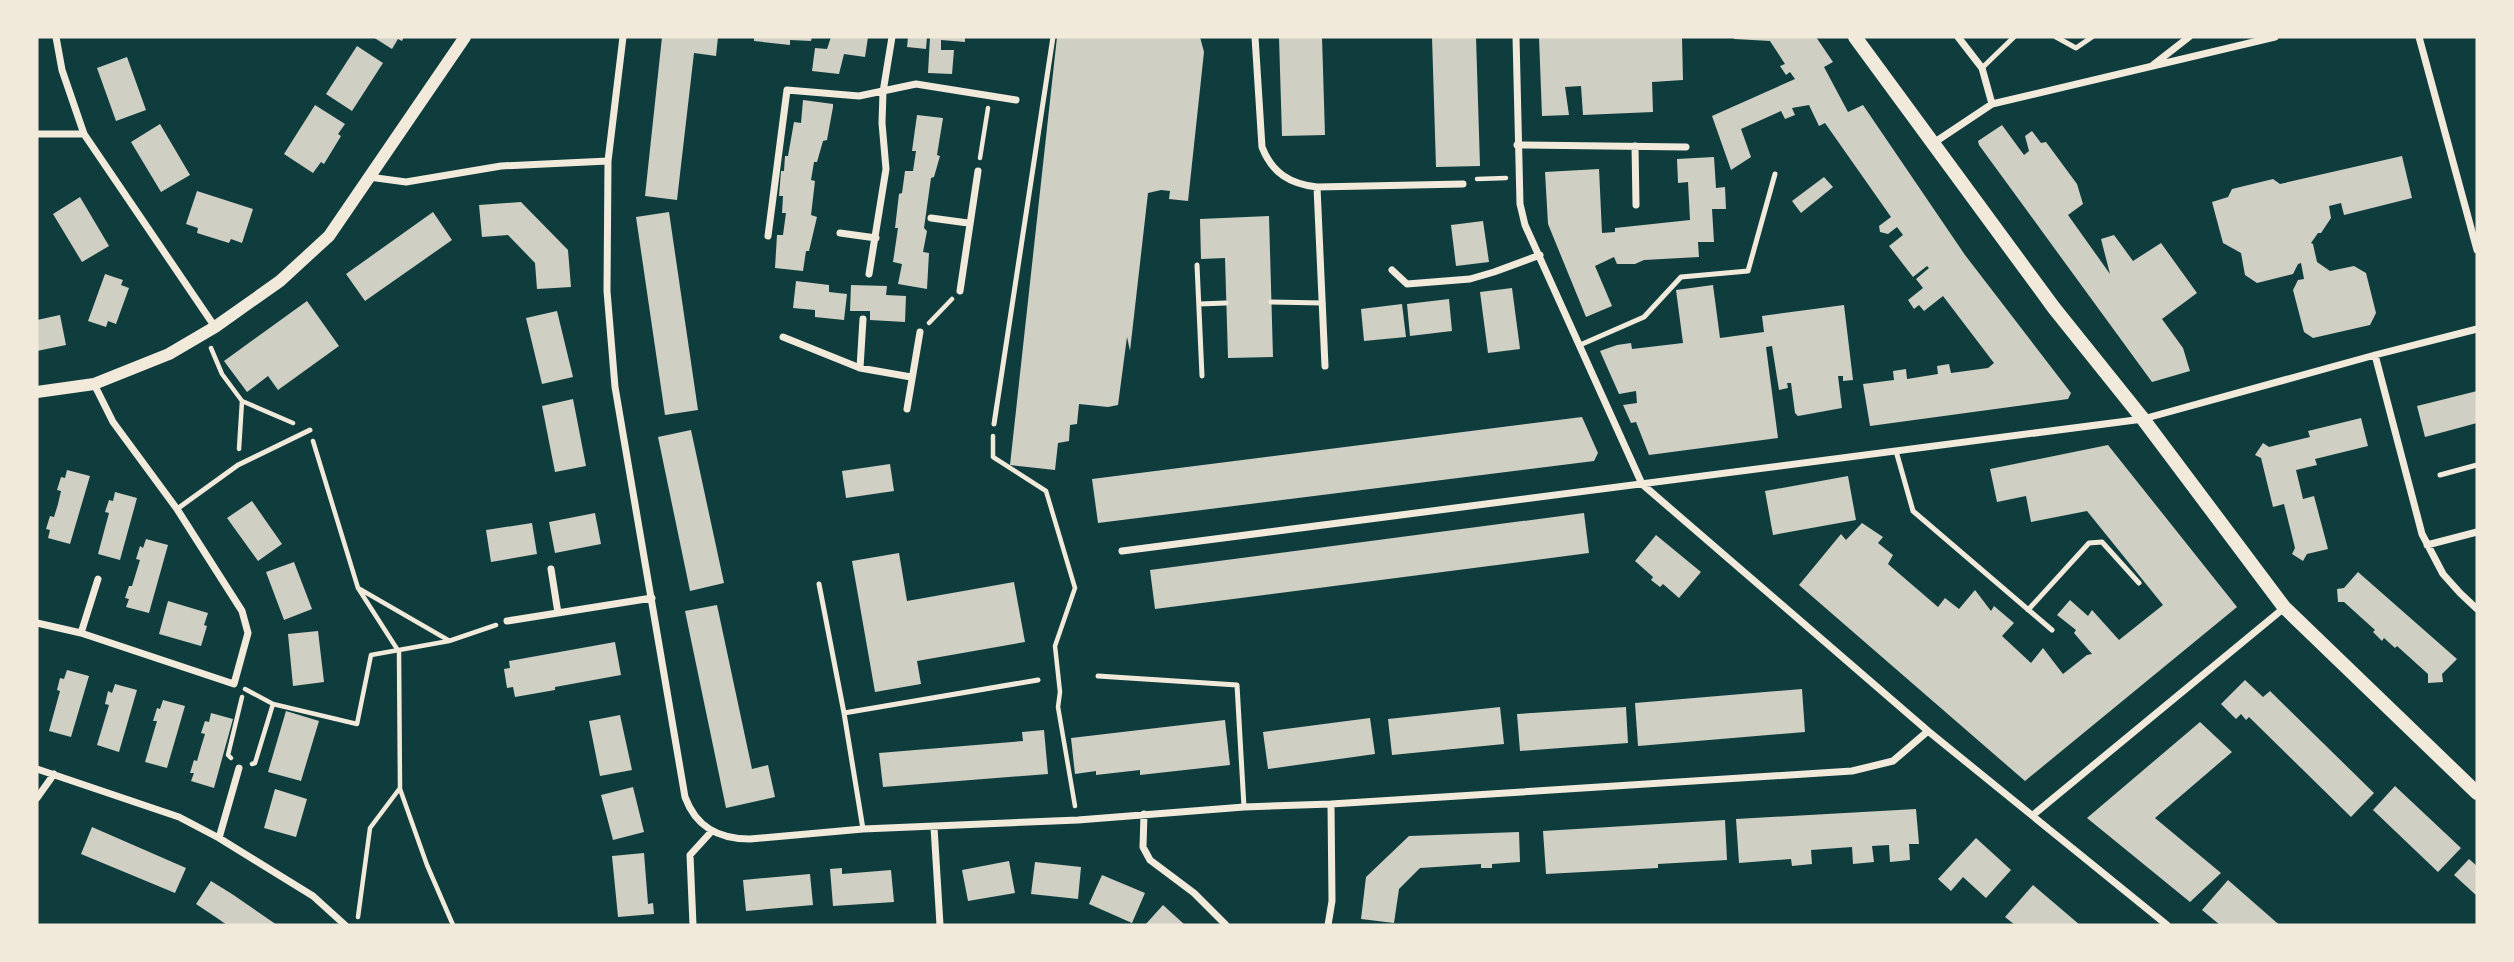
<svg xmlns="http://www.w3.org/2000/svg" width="2514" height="962" font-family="'Sofia Sans Condensed',sans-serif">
<rect width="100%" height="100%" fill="#0f3d3e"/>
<path fill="#cfcfc3" d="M373 37H404L402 41 398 39 392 49Z
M662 37H718L716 56 694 53 677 200 645 196Z
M754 37H812L811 41 790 40V45L754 41Z
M831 37H868L865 57 844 54 839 74 812 71 815 48 827 49Z
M908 37H927L926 49 907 47Z
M930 37H965V42L941 40V50H954L952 74 928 73Z
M1057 37H1200L1204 52 1188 201 1169 199 1170 191 1161 190 1148 193 1130 351 1127 337 1118 405 1108 407 1079 404 1077 424 1070 425 1069 441 1058 443 1055 470 1010 465Z
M1279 37H1322L1325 135 1282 136Z
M1432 37H1476L1480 166 1436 167Z
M1539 37H1682L1683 80 1652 82 1653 112 1583 115 1581 86 1565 87 1569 115 1542 116Z
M1734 37H1816L1833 62 1824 67 1848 112 1863 105 1965 255 2071 393 2068 399 1870 426 1863 384 1894 380 1893 371 1906 369 1907 379 1938 374 1937 366 1949 364 1951 373 1988 368 1994 363 1943 296 1924 311 1919 305 1914 309 1908 300 1923 288 1916 279 1929 268 1927 266 1913 277 1889 246 1903 235 1897 227 1888 234 1880 232 1879 226 1891 217 1825 123 1819 126 1809 105 1792 108 1795 115 1785 119 1781 111 1741 129 1751 157 1731 170 1712 116 1795 79 1790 72 1786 75 1780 66 1785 64 1770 41 1734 39Z
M357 46 383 63 352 111 326 94Z
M127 57 146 110 116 121 97 68Z
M803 100 833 104V107L827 140 823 141 817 162H814L811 180 815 181 811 215 817 217 809 251H806L803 271 775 268 777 235H783L786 213H782L783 196H779L781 171H784L785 156H788L794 122 801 123Z
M315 105 345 124 338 134 341 136 324 164 321 162 313 173 284 154Z
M917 115 943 118 937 155 940 156 934 177 931 178 924 228 927 231 923 252 929 253 927 289 898 284 902 264 893 262 898 228H895L899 194 902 193 905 171H913L916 151H912Z
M160 124 190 175 161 192 131 142Z
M2002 125 2024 155 2029 151 2025 136 2032 131 2041 143 2046 142 2077 184 2083 204 2068 215 2110 274 2101 239 2114 235 2133 261 2161 243 2197 293 2162 319 2183 348 2190 371 2152 382 1979 145 1978 141Z
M2402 156 2412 198 2344 215 2341 203 2329 206 2331 218 2321 233H2318L2311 243 2313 244 2317 262 2330 271 2354 266 2366 273 2376 313 2370 325 2313 338 2304 332 2293 290 2298 280 2304 279 2301 263 2298 264 2293 274 2257 283 2245 275 2241 253 2223 243 2212 202 2228 197 2232 189 2273 179 2280 184Z
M1714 157 1716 188 1725 187 1726 209H1712L1714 242H1698L1699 257 1644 260 1635 264H1617L1614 257 1595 266 1612 306 1586 317 1548 224 1545 172 1599 169 1602 233 1615 232V228L1690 220 1688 182 1678 183 1677 159Z
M1824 177 1833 187 1801 213 1792 201Z
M197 191 253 209 242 243 231 239 229 243 197 233 198 228 186 224Z
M80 197 109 246 82 262 53 214Z
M521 202 568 250 571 287 537 289 535 263 508 235 482 237 479 205Z
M433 212 452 240 365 301 346 274Z
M669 212 698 410 665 415 636 217Z
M1269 216 1273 357 1228 358 1225 258 1201 259 1200 219Z
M1483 221 1489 262 1456 266 1451 225Z
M105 274 123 280 121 285 129 288 116 324 108 321 106 327 88 321Z
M796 281 829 285V292L847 294 844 320 815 317V310L793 308Z
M851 285 887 286 886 295 906 296 905 322 870 320V311H850Z
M1713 285 1720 338 1764 332 1762 316 1844 305 1853 380 1843 381V376H1838L1842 408 1798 416 1795 413 1791 383H1787L1788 388 1779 390 1772 346 1766 347 1778 438 1649 455 1636 422 1631 423 1623 405 1637 403 1636 391 1619 394 1600 351 1617 345 1631 343 1632 349 1683 343 1676 290Z
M1512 288 1520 349 1488 353 1480 292Z
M1449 299 1452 331 1410 336 1407 304Z
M307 301 339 346 278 390 268 376 247 392 224 361Z
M1402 304 1406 337 1364 341 1361 309Z
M557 311 573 377 542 384 526 318Z
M60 315 66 345 37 351V320Z
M2477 391V423L2425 437 2417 406Z
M573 399 586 466 555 472 542 406Z
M1582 417 1598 453 1594 461 1098 523 1092 479Z
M2361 418 2368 446 2315 459 2317 465 2296 470 2303 499 2314 496 2328 549 2307 554 2303 561 2292 554 2295 548 2284 504 2273 507 2261 458 2255 455 2263 443 2269 447 2310 437 2308 431Z
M691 430 724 583 690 591 658 437Z
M2108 445 2237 607 2025 781 1799 585 1841 534 1846 540 1862 523 1883 537 1878 543 1893 555 1888 564 1938 607 1945 598 1959 609 1975 590 1991 611 1994 606 2014 623 2002 636 2031 663 2043 648 2063 674 2087 655 2092 654 2074 633 2076 630 2057 615 2070 600 2088 616 2092 610 2119 640 2163 605 2087 511 2031 522 2026 496 1997 502 1990 469Z
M890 464 894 491 846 498 842 471Z
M67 470 90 476 70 544 48 538 50 530 46 529 50 516 54 517 58 504 61 491 57 490 61 477 65 478Z
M1848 476 1856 520 1773 535 1765 491Z
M115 492 137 498 120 560 98 554 109 513 105 512 109 500 113 501Z
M252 501 282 544 258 561 227 518Z
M595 513 601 544 555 553 549 522Z
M1584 513 1589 553 1155 609 1150 570Z
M532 523 537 554 491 562 486 530Z
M1656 535 1701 572 1679 598 1663 584 1660 587 1651 580 1653 577 1635 561Z
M146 539 168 545 149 613 126 607 129 599 125 598 129 586H132L140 560 136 559 140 546 143 548Z
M899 553 907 601 1014 582 1025 642 917 661 921 684 875 692 852 561Z
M294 562 312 609 284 620 266 572Z
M2358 572 2457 659 2442 674 2443 682 2428 683V674L2397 646 2395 648 2384 638 2382 641 2373 632 2375 630 2344 602H2338L2337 589 2344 588Z
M168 601 208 613 204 625 207 626 201 646 159 634Z
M717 605 752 769 768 765 775 797 726 808 685 611Z
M318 631 324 682 293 686 288 634Z
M615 642 621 675 555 687V690L515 697 513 687 507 688 504 669 510 668 509 661Z
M67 670 89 676 71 737 49 731 60 691 57 690 60 678 64 679Z
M2245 680 2263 697 2270 691 2374 793 2351 817 2249 717 2246 720 2241 714 2236 719 2221 704Z
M115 684 137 690 119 752 97 745 109 705 105 704 108 691 112 693Z
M1802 689 1805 732 1638 746 1635 703Z
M163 700 185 706 167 768 145 762 157 721H153L157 708 160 709Z
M1500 707 1504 744 1392 755 1388 719Z
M1626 707 1628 743 1520 751 1517 714Z
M286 711 319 721 301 781 268 772Z
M211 713 233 719 214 788 191 781 194 773H190L194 760 197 761 201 747 205 734 201 733 205 721 209 722Z
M620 715 632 770 600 776 589 721Z
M1370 718 1375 754 1268 769 1263 732Z
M1225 720 1230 765 1140 775V770L1096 775V771L1075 774 1071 738Z
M2200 722 2232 752 2155 818 2221 873 2190 902 2087 818Z
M1044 730 1048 774 883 787 879 753 1023 741 1022 732Z
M2395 786 2461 848 2438 872 2373 810Z
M633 787 644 832 613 840 601 795Z
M275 789 307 799 296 837 264 828Z
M1916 809 1919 844H1909L1910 860 1890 862 1889 845 1872 846 1874 862 1853 864 1852 847 1811 850 1812 864 1792 866 1791 859 1739 863 1736 819Z
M1725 820 1727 860 1658 864V868L1546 874 1543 831Z
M92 827 186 868 175 893 81 854Z
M1519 832 1520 862 1492 864V868H1481V864L1420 868 1399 889 1394 923 1361 919 1366 877 1409 836Z
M1976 838 2011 870 1986 898 1963 877 1951 891 1938 879Z
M644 853 648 904 653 903 654 914 618 917 612 856Z
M2469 859 2477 866V896L2454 875Z
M1009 861 1015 893 968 901 962 870Z
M1035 862 1081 867 1078 899 1031 894Z
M842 868V874L891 870 894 902 833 906 830 869Z
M810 874 813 905 746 911 743 880Z
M1102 875 1145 893 1132 923 1089 904Z
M2228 880 2276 922 2280 925H2220L2202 910Z
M211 881 232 894 277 925H227L217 918 196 904Z
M2033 885 2080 925H2015L2005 917Z
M1163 905 1185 925H1145Z"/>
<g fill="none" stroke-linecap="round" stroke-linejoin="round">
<path stroke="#f1e9da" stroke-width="4.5" d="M980 158 988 108
M1477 179 1506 178
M929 323 952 299
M211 348 222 374 242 401 293 423
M993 436V457L1046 491 1075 588 1055 646 1060 692 1058 707 1075 806
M313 441 358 588 399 652 400 788 370 828 358 917
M239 449 242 401
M358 588 448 640
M245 689 273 704 357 724 371 655 449 641 496 625
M231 758 228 755 242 697
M252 764 255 763 273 704
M400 789 427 865 453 925"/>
<path stroke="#f1e9da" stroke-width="5" d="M2056 37 2076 48 2092 37
M1982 68 2014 37
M1197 265 1202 376
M1271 302 1323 303
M1199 304 1226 303
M1580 345 1644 317 1681 277 1748 271 1775 174
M994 424 1053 37
M1896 451 1913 511 2052 630
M2440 475 2477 465
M177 509 238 465 310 430
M819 584 844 713
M2028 610 2089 543 2102 542 2139 583
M1098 676 1237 685 1244 807
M863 829 844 713 1038 680"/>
<path stroke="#f1e9da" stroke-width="7" d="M56 37 62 70 84 134 215 327
M623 37 608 161 607 291 615 387 685 797C696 827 718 839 750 839L863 829 1078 820 1244 807 1331 804 1852 771 1893 761 1928 731
M1255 37 1262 147C1272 173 1290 184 1317 187L1463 184
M1516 37 1520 204 1525 225 1642 484 1928 731 2167 925
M1958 37 1982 68 1992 104
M2419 37 2477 250
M2153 65 2189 37
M37 134H84
M1932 144 1992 104 2275 37
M1517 145 1686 147
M1635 146 1636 205
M369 177 406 182 501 166 608 161
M1317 187 1325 366
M931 218 968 223
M840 233 876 238
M768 236 787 90 859 96 916 84 1016 100
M1392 270 1407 284 1470 279 1494 272 1540 255
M869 274 886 169 882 123 883 92 892 37
M960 291 978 171
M783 337 860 368 911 377
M2375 355 2422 534 2443 574 2460 593 2477 609
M860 368 863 319
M907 409 920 332
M2427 545 2477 532
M1122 551 2143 419 2375 355 2477 329
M551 569 558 613
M507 621 652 598
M37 623 81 633 234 684 248 633 242 611 177 509 113 422 94 384
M81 633 98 579
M37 769 179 817 219 838 313 896 345 925
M37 798 54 774
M1144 814 1143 847 1150 860 1194 893 1226 925
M2033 815 2284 608
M934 827 940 925
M219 838 239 768
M693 925 690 855 711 832
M1328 925 1332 901 1331 804"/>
<path stroke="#f1e9da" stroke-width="12" d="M37 392 94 384 169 354 215 327 280 281 329 236 465 37"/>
<path stroke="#f1e9da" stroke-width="14" d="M1855 37 2054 308 2143 419 2284 607 2477 793"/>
</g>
<rect width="2514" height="962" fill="none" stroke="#f1e9da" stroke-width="77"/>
</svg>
